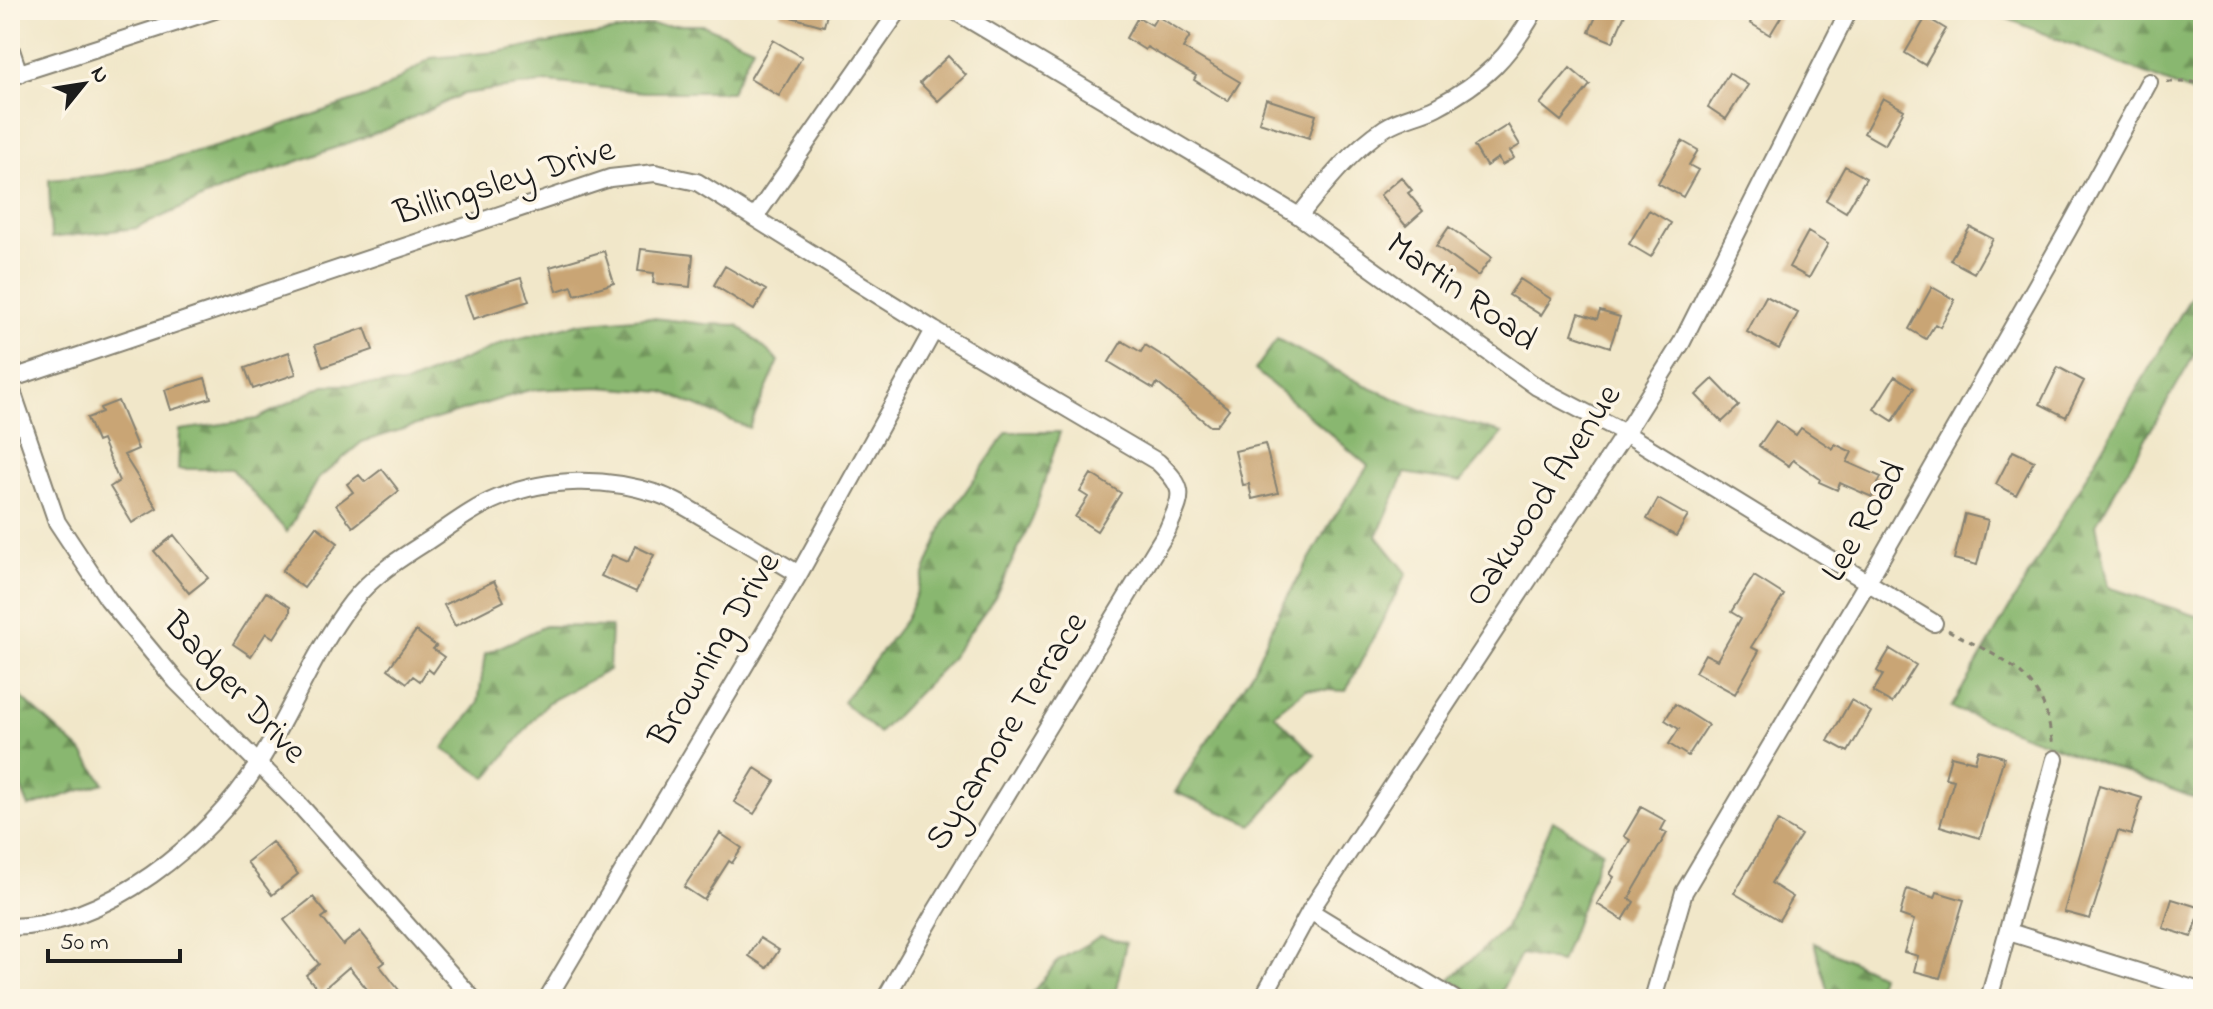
<svg xmlns="http://www.w3.org/2000/svg" width="2213" height="1009" font-family="'Indie Flower',sans-serif">
<defs>
<pattern id="forest-firs" width="22" height="20" patternUnits="userSpaceOnUse" patternTransform="scale(2)"><rect width="22" height="20" fill="#89b76f"/><path d="M5 1l3.5 6h-7zM16 11l3.5 6h-7z" fill="#6f945a"/></pattern>
</defs>
<rect width="100%" height="100%" fill="#fcf5e5"/>
<filter id="ink" filterUnits="userSpaceOnUse"><feTurbulence type="fractalNoise" baseFrequency=".0125" numOctaves="2"/><feDisplacementMap in="SourceGraphic" scale="16" xChannelSelector="R" yChannelSelector="G"/><feConvolveMatrix kernelMatrix="1 2 1 2 8 2 1 2 1" color-interpolation-filters="sRGB"/></filter>
<filter id="wash" filterUnits="userSpaceOnUse"><feTurbulence type="fractalNoise" baseFrequency=".006" numOctaves="4" result="noise"/><feDisplacementMap in="SourceGraphic" scale="32" xChannelSelector="R" yChannelSelector="G"/><feGaussianBlur stdDeviation="1.8" result="paint"/><feColorMatrix in="noise" values="0 0 0 0 0 0 0 0 0 0 0 0 0 0 0 0 0 1.4 0 .05"/><feComposite in="paint" operator="in"/></filter>
<g filter="url(#wash)">
<rect width="100%" height="100%" fill="#f1e7c9"/>
<path fill="url(#forest-firs)" stroke="#526a46" stroke-width="2" d="M1986 10H2203V97Z
M650 25H703L753 47 731 92H644L548 82 463 94 390 128 232 185 137 228 51 238 49 180 103 175 156 163 230 143 379 92 431 58 497 52Z
M2203 276V340L2096 524 2108 587 2203 618V801L1951 708Z
M645 317 705 324 738 325 779 361 749 428 664 392 599 387 529 390 362 442 317 480 287 532 232 469H178L180 430 257 419 324 385 406 384 505 342 581 323Z
M1277 339 1368 387 1429 413 1503 433 1461 482 1405 473 1377 536 1407 573 1346 691 1306 689 1274 714 1315 755 1252 825 1175 792 1253 670 1280 610 1329 525 1368 466 1255 370Z
M1007 432H1060L1032 520 995 597 949 661 879 733 843 702 906 619 945 521Z
M545 626 611 627 609 670 547 703 487 778 443 749 478 704 485 654Z
M10 687 83 753 104 783 29 807 10 760Z
M1553 821 1602 851 1561 962 1521 954 1497 999H1481L1450 979 1504 930Z
M1101 936 1126 943 1114 999H1027L1059 960Z
M1814 943 1880 975 1873 999H1831Z"/>
<g id="blocks">
<path fill="#c9a575" d="M781 10H828L824 26 780 14Z
M1599 10H1627L1613 42 1589 32Z
M1758 10H1785L1770 35 1750 23Z
M1157 16 1190 36 1183 48 1240 82 1228 101 1194 80 1196 76 1147 47 1145 50 1126 38 1138 17 1152 25Z
M1926 17 1946 29 1925 65 1905 53Z
M773 40 802 57 779 96 750 79Z
M948 56 966 75 938 101 920 83Z
M1570 68 1590 85 1561 121 1540 104Z
M1729 73 1748 85 1726 119 1708 107Z
M1883 98 1904 110 1885 145 1864 133Z
M1266 99 1316 115 1309 138 1259 122Z
M1508 125 1520 145 1510 151 1514 158 1502 165 1498 158 1486 166 1474 146Z
M1682 141 1698 150 1689 165 1698 170 1683 197 1658 183Z
M1845 166 1866 178 1846 212 1826 200Z
M1401 177 1412 190 1408 193 1423 211 1406 226 1380 195Z
M1649 210 1671 223 1651 257 1629 244Z
M1449 227 1492 257 1478 276 1436 246Z
M1970 227 1993 239 1974 273 1950 260Z
M1808 232 1828 244 1809 278 1789 267Z
M641 249 693 255 690 287 653 283 654 273 638 271Z
M604 251 614 283 575 295 572 286 557 291 550 267Z
M725 266 766 290 754 310 714 285Z
M521 278 529 301 473 319 465 296Z
M1520 279 1551 299 1541 315 1509 295Z
M1932 287 1955 300 1940 327 1935 324 1926 339 1909 329Z
M1766 296 1798 313 1779 349 1747 332Z
M1600 311 1620 317 1610 347 1572 334 1579 313 1597 319Z
M365 328 373 350 323 367 315 345Z
M1122 341 1141 352 1145 345 1171 361 1229 409 1216 426H1210L1157 383 1154 389 1109 362Z
M289 352 296 374 253 389 245 368Z
M2058 367 2084 381 2066 417 2040 404Z
M1895 376 1914 388 1893 421 1874 409Z
M205 378 211 398 171 410 165 390Z
M1713 379 1739 406 1722 422 1696 395Z
M118 401 138 449 124 455 157 508 132 523 110 487 119 481 102 440 97 442 87 418 102 412 100 408Z
M1776 421 1796 435 1801 428 1833 449 1835 444 1852 452 1847 462 1881 477 1872 497 1840 483 1837 490 1819 482 1820 479 1793 460 1789 466 1759 446Z
M1265 444 1278 493 1252 499 1249 484 1243 485 1235 451Z
M2013 451 2034 461 2016 495 1996 484Z
M382 469 399 491 353 527 336 505 353 492 347 484 359 475 365 482Z
M1091 474 1121 493 1097 531 1075 517 1088 497 1080 492Z
M1658 499 1688 516 1676 536 1647 519Z
M1965 514 1988 520 1977 565 1954 559Z
M316 526 338 543 304 588 282 571Z
M174 535 208 578 189 593 154 551Z
M635 546 654 555 636 592 601 576 612 555 628 562Z
M1754 576 1784 595 1751 647 1759 651 1735 694 1695 672 1705 654 1717 660 1741 618 1731 612Z
M494 581 504 601 455 626 444 605Z
M266 592 290 607V613L274 638 266 633 251 656 233 644Z
M416 631 436 646 433 649 444 657 433 673 428 669 420 681 413 676 407 683 388 669Z
M1890 649 1916 665 1892 703 1873 692 1883 675 1877 671Z
M1851 700 1871 712 1848 752 1828 741Z
M1675 704 1708 725 1688 756 1669 744 1679 729 1665 720Z
M1978 750 2004 757 1980 838 1940 826 1954 780 1945 778 1951 756 1975 762Z
M755 768 775 781 754 814 734 802Z
M2099 785 2142 798 2131 835 2118 831 2090 919 2064 912Z
M1641 807 1666 821 1661 830 1667 833 1629 898 1634 902 1623 920 1597 904 1614 877 1610 874 1630 840 1624 836Z
M1778 821 1801 835 1771 883 1793 897 1779 920 1734 893Z
M720 833 742 848 732 863 729 861 704 900 684 887Z
M272 842 298 874 272 895 247 862Z
M1907 889 1935 898 1937 892 1964 900 1940 978 1914 971 1918 956 1904 952 1914 920 1900 915Z
M313 897 327 914 322 918 343 945 360 931 385 962 380 966 406 999H375L349 967 320 992 306 975 319 964 284 920Z
M2172 899 2201 908 2192 937 2163 928Z
M760 938 779 950 767 968 749 956Z"/>
</g>
</g>
<g filter="url(#ink)">
<use href="#blocks" fill-opacity="0" stroke="#868272" stroke-width="2"/>
<g fill="none" stroke-linecap="round" stroke-linejoin="round">
<defs>
<path id="street" d="M953 10 1299 216 1537 387 1625 433 1934 623
M10 47 19 74
M10 76 215 10
M1299 216C1324 185 1350 151 1385 128 1400 118 1420 115 1436 107 1484 82 1509 57 1535 10
M755 217 899 10
M10 379 610 178 655 173 697 182 934 330 1158 462C1188 491 1182 495 1167 531L935 912 885 999
M10 385 57 522 108 599 176 681 297 802 473 999
M1310 911 1454 999
M10 927C107 926 208 843 258 764 291 712 314 651 352 602 372 576 399 559 426 542 449 527 473 508 498 498 548 477 607 477 658 494 676 500 694 512 711 522 741 539 770 557 799 574
M2009 932 2203 992
M547 999 799 574 934 330
M1262 999 1310 911 1625 433 1682 342 1849 10
M1653 999 1684 892 1867 583 2068 230 2149 82
M1989 999 2055 759"/>
</defs>
<use href="#street" stroke="#868272" stroke-width="20"/>
<path stroke="#868272" stroke-width="3" stroke-dasharray="6 6" stroke-linecap="butt" d="M2167 82H2203
M1948 630C1980 648 2027 666 2042 702 2048 715 2050 730 2053 745"/>
<use href="#street" stroke="#fff" stroke-width="16"/>
</g>
</g>
<g text-anchor="middle" dominant-baseline="central" stroke-width="7" stroke-linejoin="round" paint-order="stroke">
<g font-size="36" fill="#1c1c1c" stroke="#fcf5e5">
<text transform="translate(505 183) rotate(-17)">Billingsley Drive</text>
<text transform="translate(1461 293) rotate(36)">Martin Road</text>
<text transform="translate(1544 496) rotate(-57)">Oakwood Avenue</text>
<text transform="translate(1865 522) rotate(-60)">Lee Road</text>
<text transform="translate(716 650) rotate(-59)">Browning Drive</text>
<text transform="translate(234 689) rotate(47)">Badger Drive</text>
<text transform="translate(1008 732) rotate(-58)">Sycamore Terrace</text>
</g>
</g>
<rect width="2213" height="1009" fill="none" stroke="#fcf5e5" stroke-width="40"/>
<g transform="translate(84 84) rotate(60)" stroke="#fcf5e5" stroke-width="6" paint-order="stroke">
<path d="M0-6L14 30L0 20L-14 30Z" fill="#1c1c1c"/>
<text y="-12" font-size="22" font-weight="bold" text-anchor="middle" fill="#1c1c1c">N</text>
</g>
<path d="M48 949v12h132v-12" fill="none" stroke="#1c1c1c" stroke-width="4"/>
<text x="60" y="949" font-size="24" fill="#1c1c1c" stroke="#fcf5e5" stroke-width="6" paint-order="stroke">50 m</text>
</svg>
